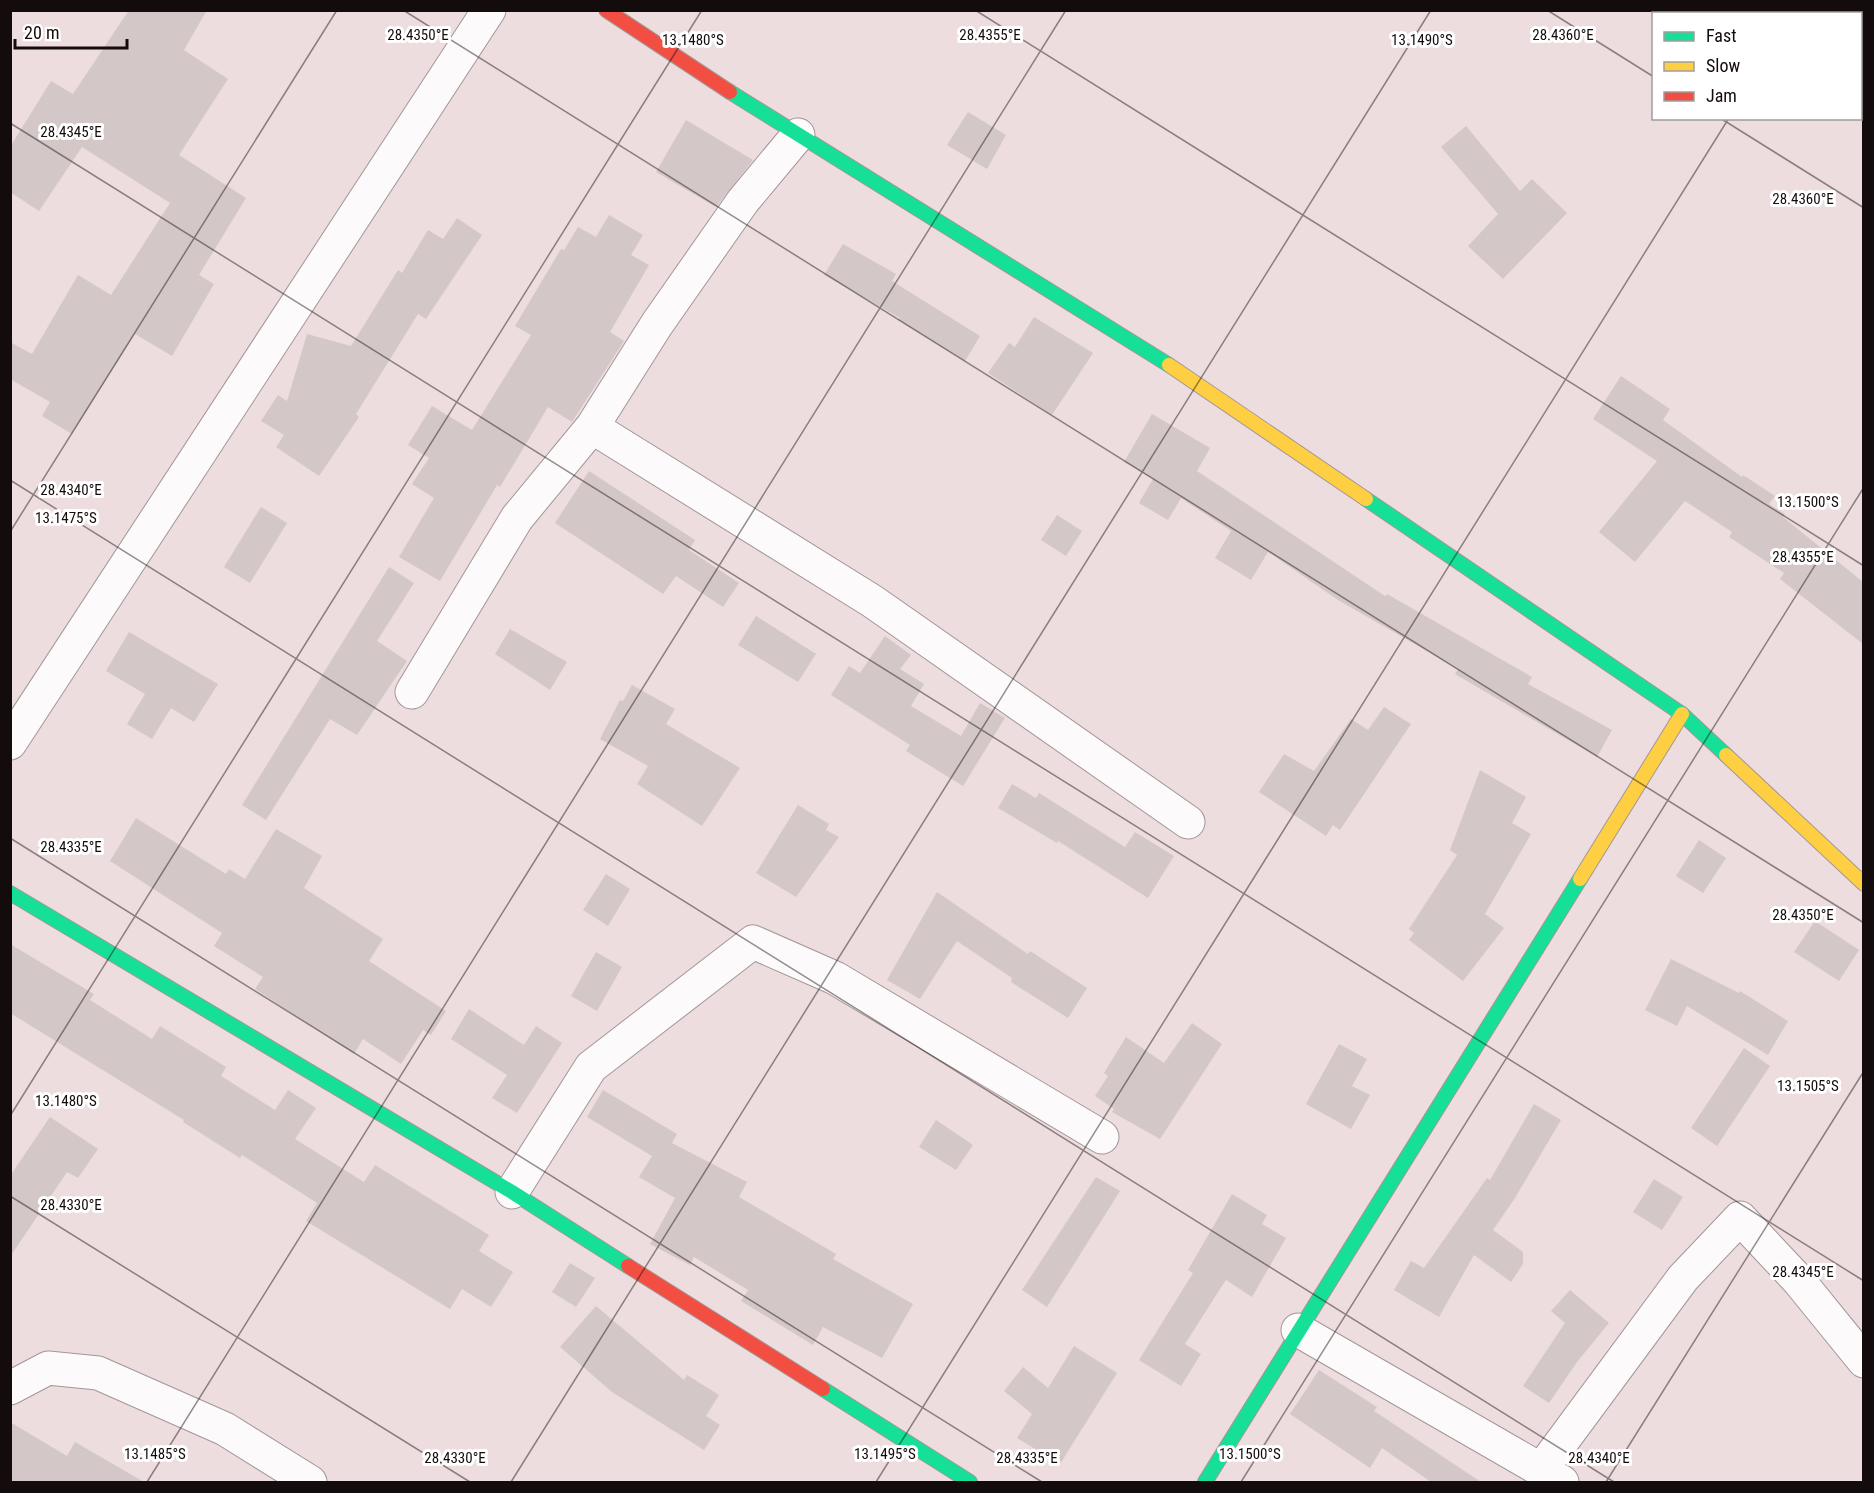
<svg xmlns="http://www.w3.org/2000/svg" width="1874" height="1493" font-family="'Roboto Condensed',sans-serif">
<rect width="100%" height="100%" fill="#edddde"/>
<path fill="#d4c7c8" d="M129 10H207L184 50 228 79 179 155 246 198 199 275 214 284 172 356 135 334 72 434 42 416 50 402 10 379V342L32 354 78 275 111 295 170 203 82 147 39 211 10 192V147L51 81 73 94Z
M968 112 1006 135 987 169 947 145Z
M686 120 753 160 716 207 656 172Z
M1466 126 1520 191 1532 179 1567 213 1503 279 1468 246 1498 214 1441 147Z
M609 215 643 235 631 255 649 265 610 332 624 341 572 422 548 407 500 487 497 485 440 581 399 557 434 498 412 484 429 458 408 445 432 406 472 430 531 335 515 326 561 249 564 250 578 227 596 237Z
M457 218 482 235 426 319 418 314 356 414 359 417 319 476 276 447 284 435 261 421 278 395 287 401 307 334 351 346 398 270 402 273 428 230 443 239Z
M843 244 896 274 892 281 980 336 965 361 898 320 900 318 824 275Z
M1034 317 1093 353 1052 415 988 373 1009 343 1015 347Z
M1621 376 1670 409 1663 420 1742 477 1743 475 1775 496 1769 504 1785 514 1783 517 1863 582V644L1780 579 1784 573 1729 537 1732 532 1685 501 1635 562 1599 532 1657 461 1593 419Z
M1152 414 1210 448 1197 471 1385 596 1387 594 1532 677 1528 684 1612 730 1597 757 1455 674 1458 669 1338 600 1268 552 1251 580 1215 558 1231 531 1181 498 1168 520 1139 503 1153 479 1124 462Z
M589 471 695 540 689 550 739 583 723 607 676 576 663 594 555 523Z
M261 507 287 523 250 583 224 567Z
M1057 515 1082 531 1066 556 1041 540Z
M389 567 414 583 377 641 407 661 357 735 330 719 266 820 242 805Z
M756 616 816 654 798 682 738 645Z
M510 629 567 662 550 690 495 654Z
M129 632 218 684 194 722 171 708 152 739 127 724 145 694 106 671Z
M885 636 911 655 900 669 924 684 911 706 961 736 980 703 1005 718 963 786 906 751 910 745 831 695 849 666 860 673Z
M632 685 675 709 666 724 740 768 702 826 637 784 648 766 600 739 620 700 623 701Z
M1384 707 1411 724 1340 830 1333 825 1326 836 1259 792 1284 754 1314 771 1351 719 1368 730Z
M1480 770 1526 797 1512 823 1531 834 1485 914 1504 928 1463 981 1409 940 1414 933 1409 929 1457 855 1450 850Z
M1012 784 1036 798 1039 793 1125 847 1135 832 1174 856 1148 898 1058 841 1057 843 998 808Z
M798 805 829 824 826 830 839 837 796 897 756 873Z
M136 818 226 874 229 869 245 879 276 829 322 856 304 888 383 939 369 961 446 1011 431 1035 423 1030 401 1064 363 1039 354 1054 255 989 263 977 214 946 222 933 110 861Z
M1699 840 1726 858 1703 893 1676 876Z
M606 874 630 889 608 926 583 910Z
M937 892 1028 954 1030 951 1087 988 1068 1018 1011 982 1012 978 957 941 920 999 887 980Z
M1815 921 1859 950 1839 981 1794 952Z
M10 944 94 994 90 1000 152 1039 160 1026 226 1067 221 1076 275 1110 288 1090 316 1108 295 1139 364 1182 375 1165 489 1235 479 1251 513 1272 491 1307 462 1289 450 1309 306 1221 317 1203 242 1155 240 1158 183 1122 184 1120 10 1013Z
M596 952 622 967 597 1011 571 996Z
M1671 959 1739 993 1740 991 1788 1021 1768 1055 1687 1006 1677 1026 1645 1010Z
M469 1009 524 1045 536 1026 562 1043 517 1113 492 1098 507 1075 451 1039Z
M1192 1023 1222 1044 1160 1139 1112 1112 1114 1109 1095 1096 1108 1076 1104 1073 1126 1037 1164 1063Z
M1339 1044 1367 1059 1352 1086 1370 1095 1351 1129 1306 1104Z
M1744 1048 1770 1066 1717 1146 1691 1128Z
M603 1090 677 1134 672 1143 747 1182 739 1197 836 1254 833 1259 913 1304 882 1358 823 1327 813 1345 741 1301 748 1290 694 1257 690 1265 650 1244 675 1198 639 1177 652 1156 587 1117Z
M1534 1104 1561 1120 1515 1198 1493 1230 1523 1252V1264L1511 1282 1474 1255 1439 1317 1394 1290 1411 1261 1424 1268 1487 1178 1490 1180Z
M50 1117 98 1149 78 1178 67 1172 10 1257V1176Z
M936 1120 973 1145 956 1170 919 1147Z
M1096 1177 1120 1191 1047 1307 1022 1290Z
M1654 1179 1683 1197 1662 1230 1633 1212Z
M1232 1194 1267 1215 1262 1224 1286 1238 1252 1297 1226 1280 1220 1289 1185 1344 1201 1354 1181 1386 1139 1360 1193 1273 1188 1270Z
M570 1263 595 1278 576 1307 552 1292Z
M1570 1290 1609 1323 1577 1362 1549 1403 1523 1386 1565 1323 1551 1311Z
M596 1306 684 1380 687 1375 719 1395 706 1416 720 1425 704 1450 612 1392 560 1347Z
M1074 1346 1117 1373 1060 1464 1017 1438 1032 1414 1004 1391 1023 1367 1048 1388Z
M1319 1370 1377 1407 1374 1411 1481 1482H1431L1382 1448 1370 1468 1290 1414Z
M10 1422 67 1456 75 1442 144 1482H10Z"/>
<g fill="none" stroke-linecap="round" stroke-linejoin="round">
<defs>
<path id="street" d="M592 427 872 601 1188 822
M412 692 517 518 592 427 657 324 743 201 798 135
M10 743 489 10
M512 1192 591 1067 753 942 835 978 1102 1137
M1298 1330 1562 1482
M10 1388 48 1368 98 1373 225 1429 310 1482
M1541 1470 1683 1278 1740 1218 1799 1281 1864 1361"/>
<path id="fast" d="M730 92 1169 365
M1366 499 1682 714 1726 755
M10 893 512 1192 628 1266
M823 1389 970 1482
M1205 1482 1580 879"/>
<path id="slow" d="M1169 365 1366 499
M1726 755 1864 884
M1580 879 1682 714"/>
<path id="jam" d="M606 10 730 92
M628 1266 823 1389"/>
</defs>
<use href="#street" stroke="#a39698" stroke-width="35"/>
<use href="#fast" stroke="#a39698" stroke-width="16"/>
<use href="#slow" stroke="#a39698" stroke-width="16"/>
<use href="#jam" stroke="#a39698" stroke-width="16"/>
<use href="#street" stroke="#fcfafa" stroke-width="33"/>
<use href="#fast" stroke="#16e098" stroke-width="14"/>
<use href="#slow" stroke="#ffcf43" stroke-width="14"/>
<use href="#jam" stroke="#f24e42" stroke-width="14"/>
</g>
<path fill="none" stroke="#140b0c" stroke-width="1.5" stroke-opacity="0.45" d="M403 10 1864 923M975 10 1864 566M1547 10 1654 77M1794 14 1796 10M1720 118 1864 208M10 123 1864 1281M10 480 1614 1482M10 532 337 10M10 838 1042 1482M10 1116 702 10M10 1196 470 1482M147 1482 1066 10M511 1482 1431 10M876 1482 1729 118M1241 1482 1864 487M1606 1482 1864 1071"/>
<g font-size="15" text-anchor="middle" fill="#140b0c" stroke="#fff" stroke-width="6" stroke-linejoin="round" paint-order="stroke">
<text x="418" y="40">28.4350°E</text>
<text x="990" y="40">28.4355°E</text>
<text x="1563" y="40">28.4360°E</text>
<text x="693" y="45">13.1480°S</text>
<text x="1422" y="45">13.1490°S</text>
<text x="71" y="137">28.4345°E</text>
<text x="1803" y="204">28.4360°E</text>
<text x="71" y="495">28.4340°E</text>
<text x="1808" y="507">13.1500°S</text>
<text x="66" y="523">13.1475°S</text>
<text x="1803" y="562">28.4355°E</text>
<text x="71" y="852">28.4335°E</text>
<text x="1803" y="920">28.4350°E</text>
<text x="1808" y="1091">13.1505°S</text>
<text x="66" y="1106">13.1480°S</text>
<text x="71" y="1210">28.4330°E</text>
<text x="1803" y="1277">28.4345°E</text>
<text x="155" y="1459">13.1485°S</text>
<text x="885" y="1459">13.1495°S</text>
<text x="1250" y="1459">13.1500°S</text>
<text x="455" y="1463">28.4330°E</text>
<text x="1027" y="1463">28.4335°E</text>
<text x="1599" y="1463">28.4340°E</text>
</g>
<rect width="1874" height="1493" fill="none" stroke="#140b0c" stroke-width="24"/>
<rect x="1652" y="12" width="210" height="108" fill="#ffffff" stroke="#a19d9e" stroke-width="1.5"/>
<rect x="1664" y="32" width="30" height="9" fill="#16e098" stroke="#a19d9e" stroke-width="1.5"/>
<text x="1706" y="42" font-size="18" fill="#140b0c">Fast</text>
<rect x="1664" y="62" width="30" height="9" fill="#ffcf43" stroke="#a19d9e" stroke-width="1.5"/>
<text x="1706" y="72" font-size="18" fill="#140b0c">Slow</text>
<rect x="1664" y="92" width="30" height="9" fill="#f24e42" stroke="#a19d9e" stroke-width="1.5"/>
<text x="1706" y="102" font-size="18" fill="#140b0c">Jam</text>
<path d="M15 39v9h112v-9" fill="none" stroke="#140b0c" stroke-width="3"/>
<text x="24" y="39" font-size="18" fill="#140b0c" stroke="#ffffff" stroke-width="4.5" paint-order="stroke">20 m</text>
</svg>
